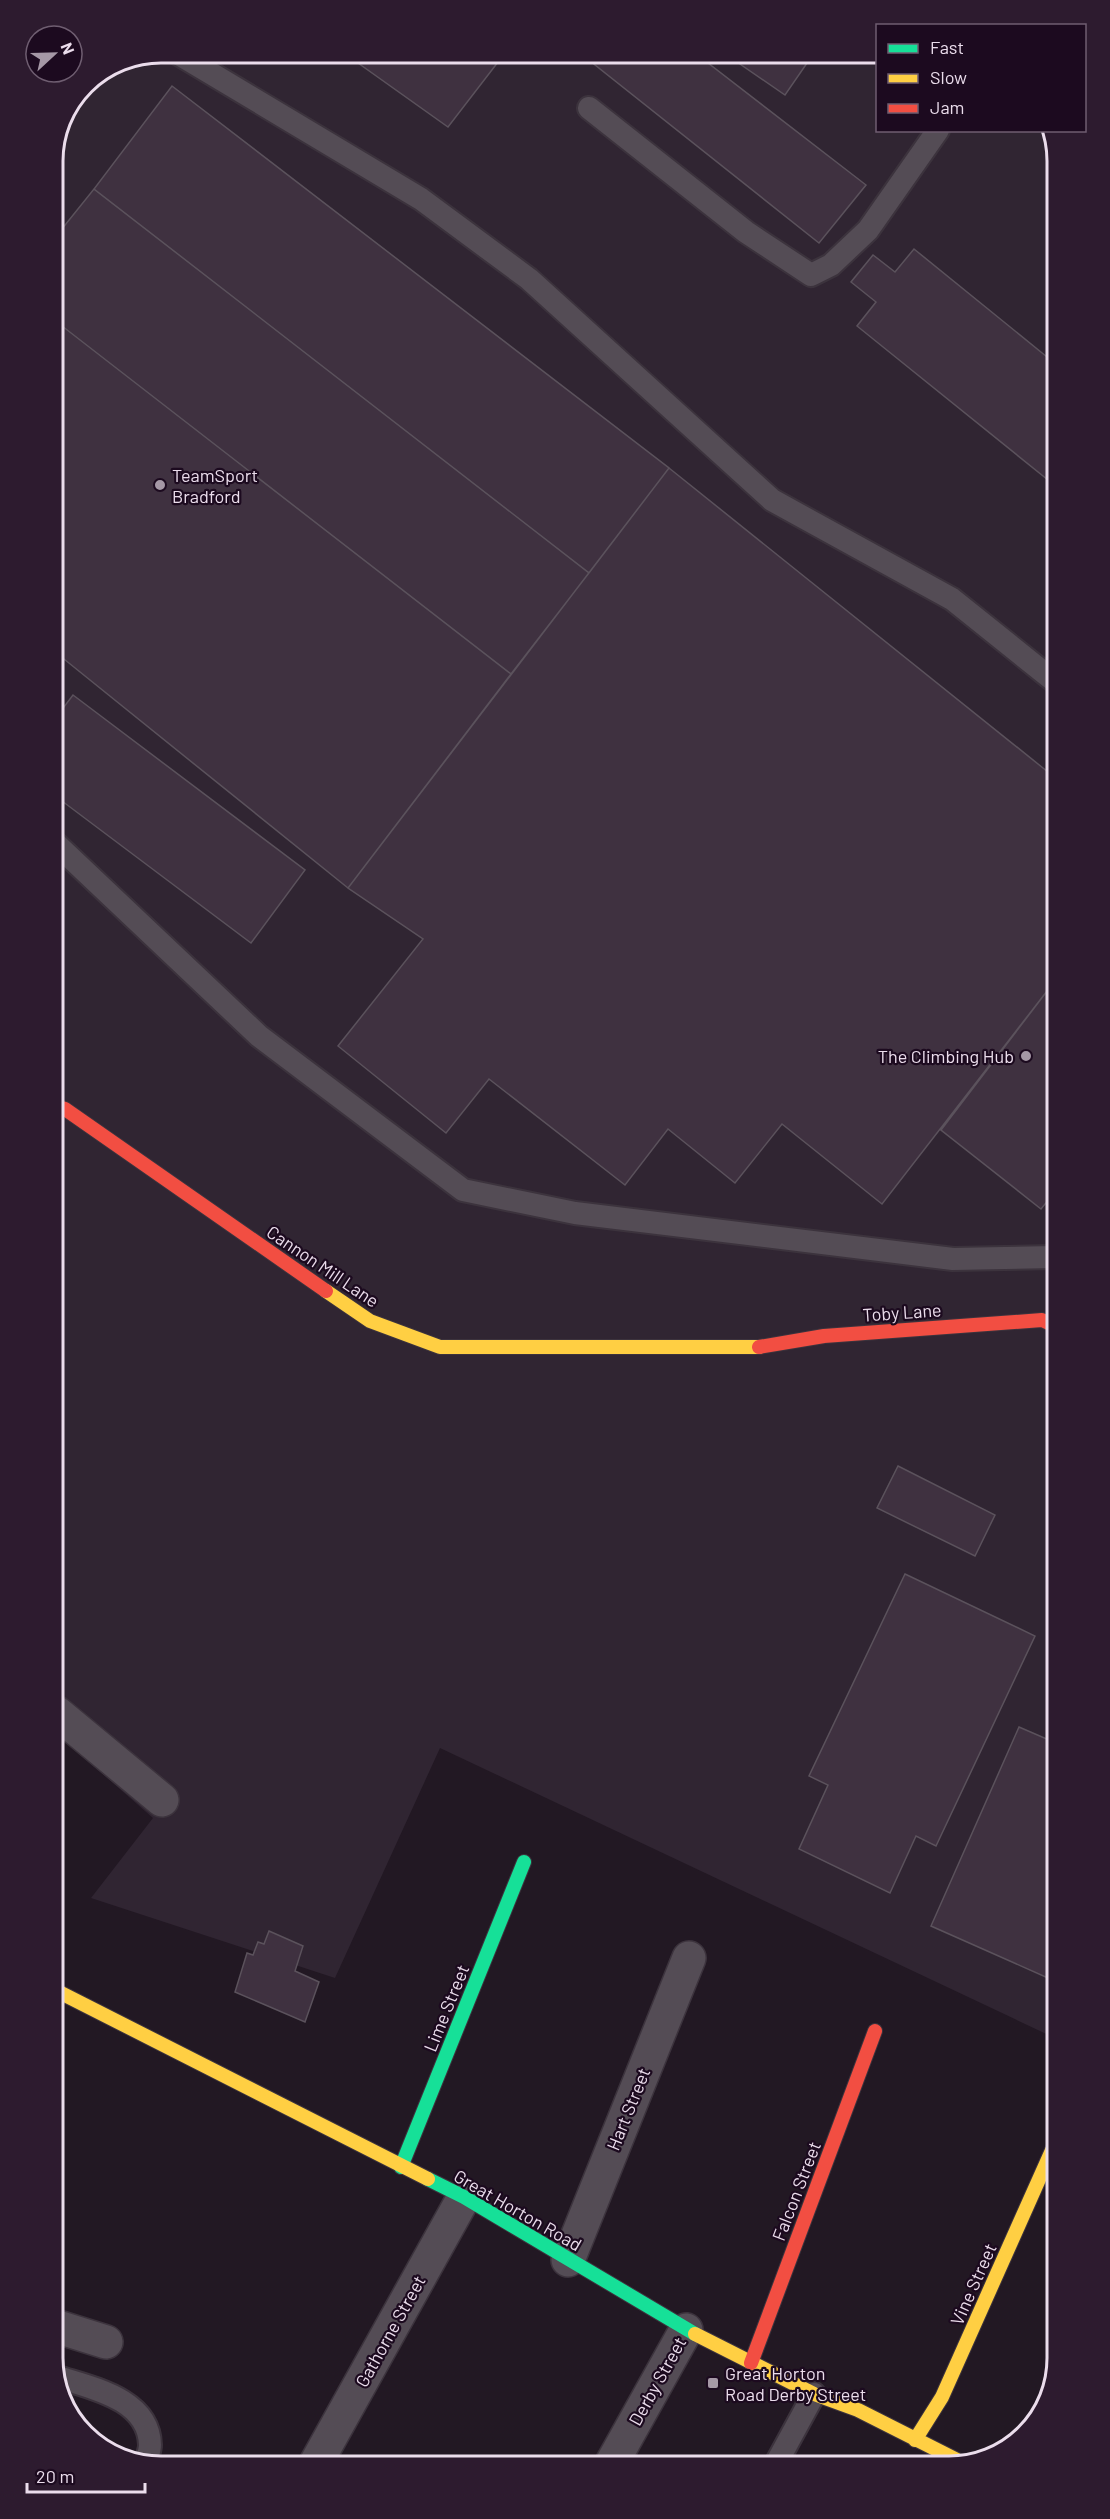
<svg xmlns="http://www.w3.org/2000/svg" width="1110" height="2519" font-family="Barlow,sans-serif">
<rect width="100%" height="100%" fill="#221823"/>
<path fill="#302532" d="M161 53H877L878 130 1052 131 1057 2039 440 1748 335 1978 91 1898 153 1818 57 1734 53 155 85 84 120 61Z"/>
<path fill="#3f3140" stroke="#5b525c" stroke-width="1.5" d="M344 53H505L448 127Z
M580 53H695L866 185 819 243Z
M724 53H814L785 95Z
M172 86 669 468 589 573 94 189Z
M94 189 589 573 511 674 53 319V240Z
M914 249 1052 361 1053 484 857 326 876 302 851 282 873 255 895 272Z
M53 319 511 674 348 888 54 651Z
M669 468 1053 776 1054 982 882 1204 782 1124 735 1183 668 1129 625 1185 489 1079 446 1133 338 1046 423 939 348 888Z
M73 695 305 870 251 943 54 795V720Z
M1054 982V1193L1041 1209 941 1130Z
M898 1466 995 1515 975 1556 877 1508Z
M905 1574 1035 1636 936 1846 916 1836 890 1893 799 1849 828 1785 809 1776Z
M1019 1727 1056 1743 1057 1982 931 1926Z
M269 1931 303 1946 295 1971 319 1982 305 2022 235 1992 247 1953 253 1955 258 1942 264 1944Z"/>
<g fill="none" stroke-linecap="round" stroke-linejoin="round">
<defs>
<path id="lane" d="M177 53 421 199 529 279 772 500 952 599 1053 680
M589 108 746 232 811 275 831 265 868 230 938 130
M54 842 259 1036 463 1190 575 1213 953 1259 1055 1257
M58 2377C92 2388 149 2399 150 2445 150 2450 147 2458 146 2463
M777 2462 814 2394"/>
<path id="street" d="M57 1713 162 1800
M568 2260 689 1958
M58 2327 106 2342
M612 2463 686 2330
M315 2465 464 2197"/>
<path id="fast" d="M401 2167 524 1862
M428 2179 464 2197 695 2334"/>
<path id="slow" d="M326 1291 370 1321 440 1347H759
M57 1991 428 2179
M695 2334 814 2394 858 2410 959 2461
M915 2440 942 2397 1057 2139"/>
<path id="jam" d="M55 1106 65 1109 326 1291
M759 1347 824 1336 1042 1320 1055 1326
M751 2363 875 2031"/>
</defs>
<use href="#lane" stroke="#3c333d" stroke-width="26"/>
<use href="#street" stroke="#3c333d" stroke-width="36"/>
<use href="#fast" stroke="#3c333d" stroke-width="16"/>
<use href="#slow" stroke="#3c333d" stroke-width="16"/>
<use href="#jam" stroke="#3c333d" stroke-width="16"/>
<use href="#lane" stroke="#544c55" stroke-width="22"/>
<use href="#street" stroke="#544c55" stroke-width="33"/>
<use href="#fast" stroke="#16e098" stroke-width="14"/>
<use href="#slow" stroke="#ffcf43" stroke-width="14"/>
<use href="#jam" stroke="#f24e42" stroke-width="14"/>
</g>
<g fill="#a598a6" stroke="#1c0a1f" stroke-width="2">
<circle cx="160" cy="485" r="6"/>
<circle cx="1026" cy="1056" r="6"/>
<rect x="707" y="2377" width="12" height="12" rx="3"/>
</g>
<g text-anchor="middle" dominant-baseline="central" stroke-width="4.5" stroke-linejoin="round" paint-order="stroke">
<g font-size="18" fill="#ebddec" stroke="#1c0a1f" text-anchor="start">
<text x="172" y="475">TeamSport<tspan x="172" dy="21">Bradford</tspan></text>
<text x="1014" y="1056" text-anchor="end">The Climbing Hub</text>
<text x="725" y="2373">Great Horton<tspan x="725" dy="21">Road Derby Street</tspan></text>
</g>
<g font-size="18" fill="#ebddec" stroke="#1c0a1f">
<text transform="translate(323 1266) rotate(34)">Cannon Mill Lane</text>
<text transform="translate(902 1312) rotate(-4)">Toby Lane</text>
<text transform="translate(446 2008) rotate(-68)">Lime Street</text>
<text transform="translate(628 2109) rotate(-68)">Hart Street</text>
<text transform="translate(796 2191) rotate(-69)">Falcon Street</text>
<text transform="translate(518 2210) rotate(30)">Great Horton Road</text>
<text transform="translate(973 2284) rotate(-66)">Vine Street</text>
<text transform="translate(390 2331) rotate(-61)">Gathorne Street</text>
<text transform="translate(657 2381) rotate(-61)">Derby Street</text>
</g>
</g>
<path d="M0 0H1110V2519H0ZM161 63H949A98 98 0 0 1 1047 161V2358A98 98 0 0 1 949 2456H161A98 98 0 0 1 63 2358V161A98 98 0 0 1 161 63Z" fill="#2d1b2f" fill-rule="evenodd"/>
<path fill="none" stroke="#ebddec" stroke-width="3" d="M161 63H949A98 98 0 0 1 1047 161V2358A98 98 0 0 1 949 2456H161A98 98 0 0 1 63 2358V161A98 98 0 0 1 161 63Z"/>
<rect x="876" y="24" width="210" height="108" fill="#1c0a1f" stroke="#6f5e71" stroke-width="1.5"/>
<rect x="888" y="44" width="30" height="9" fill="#16e098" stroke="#6f5e71" stroke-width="1.5"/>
<text x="930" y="54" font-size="18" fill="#ebddec">Fast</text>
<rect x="888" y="74" width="30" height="9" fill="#ffcf43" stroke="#6f5e71" stroke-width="1.5"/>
<text x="930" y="84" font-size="18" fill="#ebddec">Slow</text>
<rect x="888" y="104" width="30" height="9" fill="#f24e42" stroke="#6f5e71" stroke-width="1.5"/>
<text x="930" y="114" font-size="18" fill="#ebddec">Jam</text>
<g transform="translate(54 54) rotate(68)"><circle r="28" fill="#1c0a1f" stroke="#6f5e71" stroke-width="1.5"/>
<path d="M0-4.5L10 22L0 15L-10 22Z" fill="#a598a6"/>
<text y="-9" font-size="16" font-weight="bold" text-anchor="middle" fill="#ebddec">N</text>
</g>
<path d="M27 2483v9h118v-9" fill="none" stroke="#ebddec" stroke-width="3"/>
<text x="36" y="2483" font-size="18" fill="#ebddec" stroke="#1c0a1f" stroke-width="4.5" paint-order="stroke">20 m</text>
</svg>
